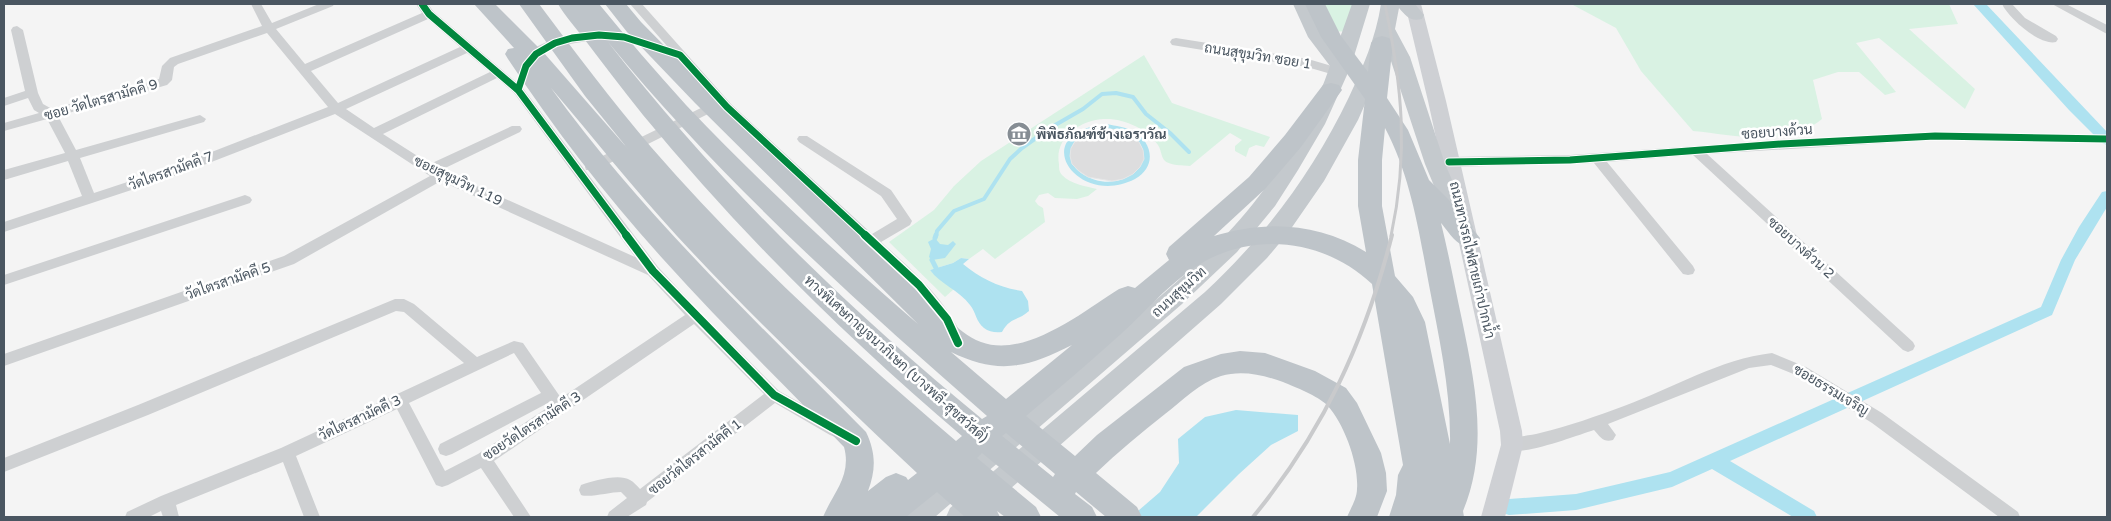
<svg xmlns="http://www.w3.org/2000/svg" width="2111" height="521" font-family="'Varela Round',Sarabun,sans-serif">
<rect width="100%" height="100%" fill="#f4f4f4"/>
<path fill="#d9f2e3" d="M1315 4H1356L1352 31 1328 32Z
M1563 4H1949L1958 24 1909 29 1975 89 1965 109 1879 38 1856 43 1896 92 1885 95 1859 72H1838L1813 80 1822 119C1786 148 1735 135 1693 131L1641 71 1616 28 1573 5Z
M1144 55 1172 103 1270 137 1264 147 1256 145 1249 148 1246 157 1235 151V146L1242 140 1230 133 1190 166C1183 165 1169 166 1164 160 1161 156 1161 149 1158 145 1147 129 1124 118 1104 119 1080 120 1054 138 1059 164 1059 168 1059 172 1062 175 1070 184 1085 186 1097 189L1088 196 1077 199 1055 198 1048 193 1039 195 1035 201 1038 205 1043 208 1045 222 995 259 983 249 969 259 961 258 953 263 930 270C937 279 945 282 954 289L945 297 889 242 934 210 954 186 981 161Z"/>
<path fill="#aee2f0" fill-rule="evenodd" d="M1107 124C1116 126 1125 127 1133 131 1153 142 1157 167 1135 179 1077 209 1024 132 1107 124ZM1108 129C1180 140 1128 205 1081 173 1065 162 1068 141 1085 133 1092 130 1100 129 1108 129Z
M935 238 940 244 948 245 953 241 956 244 945 258 932 260 929 257 931 249 928 242Z
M961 258 969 259 963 264C980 278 1000 288 1022 291L1028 301 1029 311C1018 321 1010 317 1002 332 996 333 989 332 984 328 976 322 976 312 970 305 959 290 940 284 930 270L953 263Z
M1236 410 1298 415V431L1271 445 1239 474 1196 517H1131L1160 492 1179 463 1178 439 1205 417Z"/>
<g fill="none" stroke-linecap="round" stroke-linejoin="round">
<path stroke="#aee2f0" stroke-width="4" d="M936 236 937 231 954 211 984 199 1010 159 1022 148 1050 128 1083 109 1102 94 1116 93 1133 97 1146 114 1170 133 1189 152"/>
<path stroke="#aee2f0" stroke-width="5" d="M935 238 936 235
M932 260 936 268"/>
<path fill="#aee2f0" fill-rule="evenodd" d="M1973 4H1986L2107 132V145L2102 143 2069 110Z
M2107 191V207L2075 260 2052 315 1730 461 1814 511 1817 517H1793L1712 469 1672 487 1576 510 1509 515 1503 513 1500 507 1503 501 1509 499 1576 494 1670 472 2041 307 2061 260 2079 227 2102 192Z"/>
</g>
<path fill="#ddddde" stroke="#e5e6e7" d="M1108 129 1120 130 1131 135 1139 142 1143 150 1144 159 1140 167 1133 174 1123 179 1112 181 1088 177 1079 171 1072 164 1070 156 1071 148 1076 140 1084 133 1095 130Z"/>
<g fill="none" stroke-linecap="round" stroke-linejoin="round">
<path fill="#ced0d2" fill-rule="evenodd" d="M251 4H261L272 23 319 4H334L333 6 276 29 305 64 422 13 416 4H428L433 11 522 87 658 267 700 312 779 391 840 425 843 430 840 435 835 437 830 435 775 403 647 502 646 505 627 517H607L609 512 627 498 621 492C610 492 590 498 581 495L579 490 581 485C593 481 619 473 630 480 634 482 637 486 640 489L764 394 694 324 494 461 531 517H514L481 468 448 485 442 487 436 485 397 409 296 456 320 517H304L283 462 176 505 179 517H163L161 511 149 517H125L127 512 161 496 281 448 464 363 404 312 396 311 148 415 4 472V458L138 405 395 299H404L414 304 477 357 514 341 523 343 561 398 685 315 648 275 441 181 294 264 4 366V354L284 256 430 176 335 114 183 173 4 232V222L82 196 68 161 4 180V170L65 153 47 119 4 131V123L39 113 34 110 28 98 4 106V98L25 91 11 30 13 27 17 26 23 30 38 93 43 104 52 109 159 79 162 66 170 58 262 26ZM428 19 460 47 338 103 311 71ZM267 33 328 107 173 167 94 193 80 158 204 122 206 119 200 115 76 150 58 116 167 85 172 80 174 67 178 64ZM467 53 490 72 374 128 346 109ZM497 78 514 93 635 257 441 170 520 132 522 129 520 126H512L430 164 383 134ZM514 353 541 393 440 444 438 449 440 454 446 456 452 454 548 403 550 406 478 454 445 471 409 403Z
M630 4H642L731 104 872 234 897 219 881 196 799 142 797 139 799 136H807L891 190 912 221 910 225 881 242C912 270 944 297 962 336L960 340 955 342 950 340 941 322 914 289 723 111 710 113 596 170H586L585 167 586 164 703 107 717 104 676 58 634 44 599 39 558 46 546 52 532 66 528 67 522 63 538 46 551 40 599 31 636 36 667 46Z
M2002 4H2012L2025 18 2056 36 2058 39 2056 42C2039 46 2008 17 2002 4Z
M2052 4H2066L2107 25V34Z
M1176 38 1308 59 1342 69 1344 72 1338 76 1307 67 1172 45 1170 42 1172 39Z
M1935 132 2107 135V143L1935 140 1707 154 1913 342 1915 346 1913 350 1908 352 1903 350 1693 155 1607 162 1693 266 1695 270 1693 274 1688 275 1683 274 1594 163 1449 167 1444 165 1443 162 1444 159 1449 157 1570 155 1781 140Z
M245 195 250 197 252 200 250 203 4 285V275Z
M1772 353 1806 367 1882 413 2018 512 2020 517H1999L1872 423 1796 375 1771 365 1749 368 1608 424 1616 435 1613 440C1604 443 1600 437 1594 430 1575 436 1524 456 1506 450L1504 445 1506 440C1517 436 1529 436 1540 433 1569 426 1597 416 1624 406 1673 388 1720 359 1772 353Z"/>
<path fill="#ced0d4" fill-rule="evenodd" d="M1405 4H1421L1446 101 1522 431 1523 445 1505 517H1481L1501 445 1500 431 1428 101Z"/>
<path fill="#c4c9cd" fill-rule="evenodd" d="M1293 4H1311L1322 29 1336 49 1352 4H1370L1351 66 1325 124 1298 170 1275 206 1237 252 1182 304 935 517H903L907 508C966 459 1024 410 1083 360 1130 322 1177 284 1220 241 1266 195 1309 128 1330 66L1308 37Z
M1381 4H1415L1424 15 1422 19C1410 22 1406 16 1399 8L1395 29 1410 57 1445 164 1473 227 1470 233 1462 235 1454 233 1451 227 1425 164 1388 52 1358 120 1324 181 1288 233 1267 258 1221 304 978 517H946L950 508 1205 292C1266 235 1313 172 1349 97 1363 67 1376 37 1381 4Z"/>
<path fill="#bec4c9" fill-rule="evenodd" d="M474 4H495L544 53 628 149 585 96 519 4H539C575 52 612 101 651 147 744 254 849 350 956 441L962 436C847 338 739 232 643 115 623 90 604 65 585 40 576 28 565 16 558 4H599C627 38 656 72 686 105 759 182 838 255 918 324L695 103 627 32 605 4H626L641 22 711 93 946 319C958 327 967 337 981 342 1025 359 1084 311 1119 289L1128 286 1135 288 1169 260 1166 254 1169 247 1249 177 1285 135 1323 85 1331 83 1339 85 1342 90 1301 147 1265 189 1214 236C1265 220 1319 223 1366 252L1358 206V160L1365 99 1321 37 1305 4H1325L1341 36 1368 72 1371 43 1375 38 1382 36 1389 38 1393 43 1387 98 1408 130 1429 180 1448 199 1480 238 1477 245C1458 250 1452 236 1441 223 1449 255 1455 288 1462 320 1475 383 1489 449 1463 511L1464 517H1389L1396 495 1398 475 1403 465 1372 284C1322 237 1247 230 1191 270 1165 288 1144 313 1121 334 1090 362 1058 389 1026 416L1075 456 1097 435 1184 367 1221 354 1240 351 1265 353 1315 371 1346 388 1357 403 1381 453 1386 473 1387 491 1377 517H1347C1351 508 1357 498 1357 489 1359 464 1344 423 1327 405 1318 396 1295 387 1283 382 1263 375 1242 370 1221 376 1199 383 1183 400 1165 414 1141 433 1118 452 1096 473L1137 507 1142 517H1106L1076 492 1075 494 1092 507 1097 517H1060L982 453 977 458 1036 507 1041 517H1005L997 511 1000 517H965L937 492 906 517H823C833 493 852 476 844 447 784 384 721 324 663 259 606 196 555 130 508 59L505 54 508 49 514 48ZM608 42C721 180 853 299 987 416L982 419C846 307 717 182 608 42ZM551 88C593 137 633 188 677 236 753 318 835 396 917 473L908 480 906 477 896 473 886 477 868 491C876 470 876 453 866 432 756 321 643 215 551 88ZM1385 128C1411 177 1419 232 1429 285 1439 338 1451 390 1450 444L1425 322 1413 297 1395 276 1382 206V160ZM1072 345 1006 399 951 352C998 375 1027 368 1072 345ZM1006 433 1055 474 1053 477 1002 436Z"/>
<path stroke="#c9cacc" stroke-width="3" d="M1385 4C1402 86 1409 153 1391 236"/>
<path stroke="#c9cacc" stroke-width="4" d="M1253 517C1323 432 1365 341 1392 235"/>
<defs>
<path id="cycleway-far1" d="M422 4 429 14 518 90 627 236
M518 90 526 66 536 54 555 43 572 38 599 35 624 37 680 55 727 107 866 236
M1449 162 1570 160 1781 144 1935 136 2107 139"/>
<path id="cycleway" d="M626 235 653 271 774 395 856 441
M865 235 919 285 947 319 958 343"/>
</defs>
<use href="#cycleway-far1" stroke="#fff" stroke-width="9"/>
<use href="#cycleway" stroke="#fff" stroke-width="11"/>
<use href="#cycleway-far1" stroke="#00873e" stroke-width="7"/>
<use href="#cycleway" stroke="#00873e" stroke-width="8"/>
</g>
<defs>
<symbol id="museum-disc" viewBox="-11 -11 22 22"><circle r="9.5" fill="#868d94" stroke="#fff"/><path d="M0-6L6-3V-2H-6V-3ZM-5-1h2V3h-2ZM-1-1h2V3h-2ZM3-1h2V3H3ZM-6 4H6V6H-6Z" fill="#fff"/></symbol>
</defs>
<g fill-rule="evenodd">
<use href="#museum-disc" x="1005" y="120" width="28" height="28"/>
</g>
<g text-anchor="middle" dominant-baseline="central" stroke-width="5" stroke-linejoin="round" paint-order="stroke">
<g font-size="14" fill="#4a5661" stroke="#fff">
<text transform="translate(1258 56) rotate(9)">ถนนสุขุมวิท ซอย 1</text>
<text transform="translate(101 100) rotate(-16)">ซอย วัดไตรสามัคคี 9</text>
<text transform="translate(1777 132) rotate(-4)">ซอยบางด้วน</text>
<text transform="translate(171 171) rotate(-20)">วัดไตรสามัคคี 7</text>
<text transform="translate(458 181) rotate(26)">ซอยสุขุมวิท 119</text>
<text transform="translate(1801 248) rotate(42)">ซอยบางด้วน 2</text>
<text transform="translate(1472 260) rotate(77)">ถนนทางรถไฟสายเก่าปากน้ำ</text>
<text transform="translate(228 281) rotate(-19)">วัดไตรสามัคคี 5</text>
<text transform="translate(1179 292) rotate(-42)">ถนนสุขุมวิท</text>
<text transform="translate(896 359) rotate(42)">ทางพิเศษกาญจนาภิเษก (บางพลี-สุขสวัสดิ์)</text>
<text transform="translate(1831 390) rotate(31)">ซอยธรรมเจริญ</text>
<text transform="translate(360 418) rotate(-25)">วัดไตรสามัคคี 3</text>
<text transform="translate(532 426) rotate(-33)">ซอยวัดไตรสามัคคี 3</text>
<text transform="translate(695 457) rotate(-38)">ซอยวัดไตรสามัคคี 1</text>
</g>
<g font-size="14" font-weight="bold" fill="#4a5661" stroke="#fff" text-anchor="start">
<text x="1036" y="134">พิพิธภัณฑ์ช้างเอราวัณ</text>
</g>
</g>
<rect width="2111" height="521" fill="none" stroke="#4a5661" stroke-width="10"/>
</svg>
